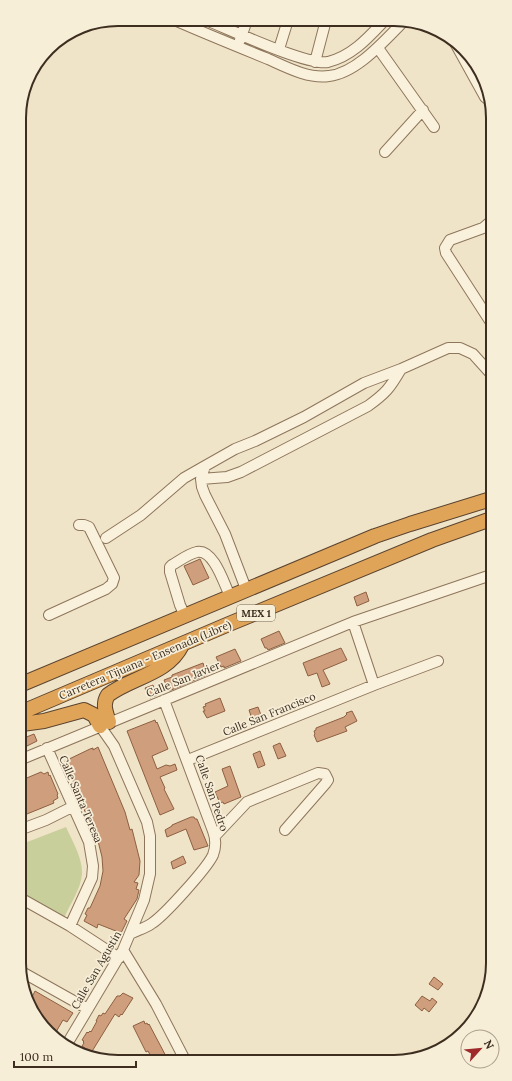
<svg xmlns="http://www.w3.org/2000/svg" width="512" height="1081" font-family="Lora,serif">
<rect width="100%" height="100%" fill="#f0e4c8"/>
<path fill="#c9cf9b" d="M66 827C72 840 83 859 82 874 81 889 70 904 64 918L22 895V844Z"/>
<path fill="#cf9f7d" stroke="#8d5f41" d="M200 559 209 578 193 585 184 566Z
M366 592 369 601 357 606 354 597Z
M279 631 285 643 268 650 267 648H265L261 639Z
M341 648 347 660 323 670 330 684 322 687 317 673 308 676 303 663Z
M235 649 241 661 224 668V666L221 667 216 657Z
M203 663 207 675 169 691 164 680 172 677V675Z
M153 685 157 695 150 698 145 688Z
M220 698 225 711 207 718 203 711H205L203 707 206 706 205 704Z
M258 707 261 715 252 719 249 710Z
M352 711 357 721 345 727 347 731 317 742 314 735 315 734 314 731 316 730V728L344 717 347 714 346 713Z
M155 720 156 723 157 722 168 749 152 756 157 769 166 765 170 766 175 764 177 770 160 777 165 788 164 789 174 809 160 815 127 731Z
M34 734 37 741 27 746 24 738Z
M280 743 286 756 278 759 273 746Z
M98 747 125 812 130 830 132 829 140 861 139 875 134 882 138 883 136 889 139 890 137 899 124 919 127 921 121 933 98 924 97 928 84 921 87 915 85 914 88 908H90L100 886 103 871 102 857 97 837 81 803 78 796 79 795 76 789 65 761 90 749 93 748V750Z
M260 751 265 765 258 768 253 754Z
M230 766 241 797 224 804 223 802 220 803 215 792 228 786 222 769Z
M41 772 44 774 48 772 49 776 50 775 58 794 57 795 58 798 53 801 54 803 22 816V780Z
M191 817H194L195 819H197L208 846 194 850 186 829 167 837 165 830 172 826V825Z
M183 856 186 863 173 869 171 862Z
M434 977 443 984 438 990 429 984Z
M35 991 73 1013 67 1022 63 1020 56 1032 53 1030 51 1034 30 1001Z
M123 993 133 998 122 1015 121 1014 119 1017 115 1014 91 1053 84 1049 85 1048 82 1046 84 1043 83 1042 84 1041 82 1040 87 1032 88 1033 90 1031 91 1032 97 1021H96L99 1015 101 1016 103 1013 105 1014 117 996H120Z
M422 996 430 1001 432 998 437 1002 429 1012 424 1008 422 1011 415 1005Z
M144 1021 145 1024 147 1023 148 1025 149 1024 168 1060H153L148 1051 146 1052 133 1026Z"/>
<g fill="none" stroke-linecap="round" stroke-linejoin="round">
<defs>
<path id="minor" d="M172 19C204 33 236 46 268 59 286 67 308 79 329 76 357 73 385 40 404 21
M206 20C229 29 307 66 328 62 352 56 368 38 384 21
M240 40 247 20
M454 41 485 97 490 101
M378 48 434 127
M279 49 288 20
M315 62 326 20
M385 152 423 110
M490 222 483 228 450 240 445 248 446 253 490 321
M201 479 227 477 241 472 368 406C386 393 390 388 401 369
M106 538 141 515 184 478 205 466
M246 589 225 534 205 495 202 487 201 479 205 466 235 449 255 441 304 417 364 383 401 369 448 348H460L473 354 491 374
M49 615 106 589 112 584 114 578 89 527 84 525H79
M185 616 180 605 170 572V567L172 565C179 561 188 554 197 552 214 549 224 584 230 596
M374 685 438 661
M47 748 89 842 93 866 92 878 70 926
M22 759 353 622 491 575
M188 760 374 685 353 622
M22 829 46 820 72 807
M215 836 247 802 318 773 325 774 328 780 326 783 285 830
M22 899 70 926 119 958
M132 933C138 930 145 928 151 924 164 916 207 868 213 855 216 847 216 839 213 831L164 700
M123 950 156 1004 185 1060
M22 972 88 1009
M67 1044 123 950 144 900 150 874V836L147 822 114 746 100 726"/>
<path id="highway" d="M22 684 375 536 410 524 491 499
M22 712 229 624 432 540 491 519
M109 722C106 713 102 704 108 695 132 677 168 674 182 645
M22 724 44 721 84 710 94 715 100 726"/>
</defs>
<use href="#minor" stroke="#8d765c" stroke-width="12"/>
<use href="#highway" stroke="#5b4430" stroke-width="16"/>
<use href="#minor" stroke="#faf1dc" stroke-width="10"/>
<use href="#highway" stroke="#e0a458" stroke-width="14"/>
</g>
<g text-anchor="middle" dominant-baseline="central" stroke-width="3.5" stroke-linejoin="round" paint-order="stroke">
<rect fill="#f7eed8" stroke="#756857" stroke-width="1" x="237" y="605" width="38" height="16" rx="3"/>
<g font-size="10" font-weight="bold" fill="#3d2e20">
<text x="256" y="613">MEX 1</text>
</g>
<g font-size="11" fill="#3d2e20" stroke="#f7eed8">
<text transform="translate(145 660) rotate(-23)">Carretera Tijuana - Ensenada (Libre)</text>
<text transform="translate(183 679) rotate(-22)">Calle San Javier</text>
<text transform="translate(269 714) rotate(-22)">Calle San Francisco</text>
<text transform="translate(212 793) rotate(71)">Calle San Pedro</text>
<text transform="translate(81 799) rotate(67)">Calle Santa Teresa</text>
<text transform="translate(96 970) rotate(-60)">Calle San Agustín</text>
</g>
</g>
<path d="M0 0H512V1081H0ZM118 26H394A92 92 0 0 1 486 118V963A92 92 0 0 1 394 1055H118A92 92 0 0 1 26 963V118A92 92 0 0 1 118 26Z" fill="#f7eed8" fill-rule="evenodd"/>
<path fill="none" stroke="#3d2e20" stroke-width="2" d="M118 26H394A92 92 0 0 1 486 118V963A92 92 0 0 1 394 1055H118A92 92 0 0 1 26 963V118A92 92 0 0 1 118 26Z"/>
<g transform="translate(480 1049) rotate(63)"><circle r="19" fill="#f7eed8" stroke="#ada18e"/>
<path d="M0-3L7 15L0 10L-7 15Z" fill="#9e2a2b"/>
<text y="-6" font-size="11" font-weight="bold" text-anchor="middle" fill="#3d2e20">N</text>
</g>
<path d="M14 1061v6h122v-6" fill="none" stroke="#3d2e20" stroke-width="2"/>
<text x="20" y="1061" font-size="12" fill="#3d2e20" stroke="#f7eed8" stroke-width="3" paint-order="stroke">100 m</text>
</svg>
